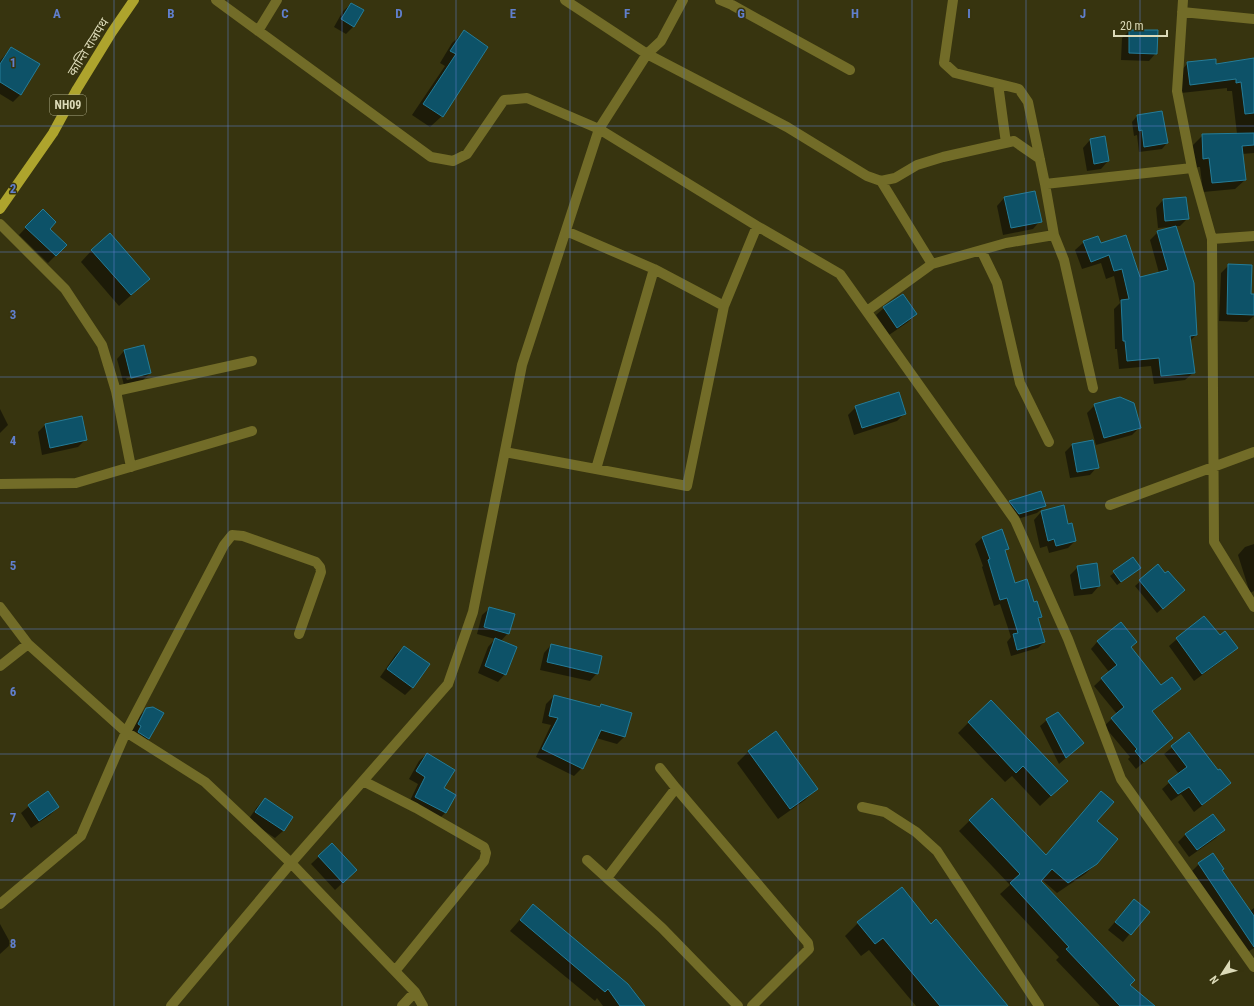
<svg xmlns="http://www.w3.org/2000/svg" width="1254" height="1006" font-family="'Roboto Condensed','Noto Sans Devanagari',sans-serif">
<rect width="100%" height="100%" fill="#37340f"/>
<path fill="#0007" fill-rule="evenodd" d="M351 4 354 26 346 34 334 27 343 11Z
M1129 31 1156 53 1149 61 1121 60 1122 38Z
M464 32 442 116 430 127 412 115 445 66 440 63 452 43Z
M11 48 21 94 13 102 0 94V61Z
M1254 59V153L1242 154 1245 180 1235 189 1203 192 1200 167H1194L1193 145 1203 135 1237 134 1232 91H1227V88L1181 93 1179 73 1188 63 1216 65Z
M1137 116 1167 143 1162 149 1139 152 1137 135 1134 136 1132 122Z
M1104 138 1108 161 1101 169 1087 171 1083 148 1090 140Z
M1004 198 1040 221 1033 229 1003 235 997 206Z
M1163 200 1188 218 1180 226H1175L1196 335 1190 341 1194 372 1185 380 1154 384 1151 366 1119 369 1117 349H1115L1114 309 1120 303 1114 276 1106 279 1101 263 1082 269 1075 250 1084 242 1100 244 1139 278 1159 273 1150 240 1158 232 1171 228 1170 227 1158 228 1156 208Z
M35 218 66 245 48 263 19 235Z
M92 250 137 290 119 306 81 262Z
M1228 266 1250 295H1254V316L1247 322 1219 321 1221 273Z
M884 308 916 314 908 322 889 335 876 315Z
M143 346 150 373 143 380 124 385 117 359 124 351ZM143 374V376L127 380 126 378Z
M1095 405 1139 428 1132 435 1096 445 1087 413Z
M856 407 904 414 897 421 854 435 848 415Z
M0 409 8 425 0 433Z
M45 425 85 440 78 447 42 455 38 432Z
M1072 445 1097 467 1090 475 1070 478 1065 452Z
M1010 502 1045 506 1037 513 1011 521 1003 509Z
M1041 512 1068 525 1075 541 1068 548 1049 553 1047 546 1040 548 1034 520Z
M1001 531 1008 548 1004 552 1014 584 1034 603 1041 617 1038 620 1044 642 1038 648 1011 656 1007 642 1011 637 1000 604 994 606 982 567 983 566 975 544 982 538Z
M1254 544V591L1250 593 1238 555 1245 547Z
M1132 558 1136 571 1117 585 1110 576Z
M1158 566 1178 595 1157 613 1135 586Z
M1078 567 1099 586 1092 594 1074 596 1070 575Z
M490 608 508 633 500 642 505 674 498 682 478 673 488 647 495 639 477 634 482 615Z
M1177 639 1236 648 1229 655 1194 681 1169 646Z
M1098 641 1130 647 1161 686 1180 689 1172 696 1151 712 1172 738 1136 769 1128 759 1130 757 1104 726 1117 714 1094 686 1109 672 1091 649Z
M551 645 597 673 590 681 540 670 544 653Z
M404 647 428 665 412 688 405 695 380 677 396 654Z
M554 696 598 708 601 705 624 737 617 744 596 738 582 768 574 776 536 757 551 725 542 723 546 704Z
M147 709 149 739 141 746 131 732 139 716Z
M1047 720 1076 749 1059 764 1040 726Z
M969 722 1056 791 1040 806 1012 776 1005 782 958 733Z
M1188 734 1218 771 1230 783 1222 790 1194 812 1181 794 1171 801 1162 789 1179 774 1164 754Z
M749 751 816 789 805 800 778 819 737 763Z
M427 754 442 789 446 812 438 820 408 805 418 784 409 779 419 761Z
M1101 792 1096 822V864L1085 874 1057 893 1041 879 1039 881 1129 985 1142 1006H1100L1056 960 1059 957 1000 894 1010 885 959 831 992 799 1045 856Z
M265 799 292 817 283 831 275 838 248 820 257 807Z
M29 806 58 807 50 815 31 828 21 813Z
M1223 830 1216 838 1189 857 1178 842 1186 834Z
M332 844 349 877 335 890 311 864Z
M1199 864 1221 870 1250 911 1254 908V948L1246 953 1192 871Z
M533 905 644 1006H603L597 998 595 1001 510 931Z
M1127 908 1148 912 1123 942 1108 930Z
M858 923 1006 1006H916L869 950 861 956 845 936Z
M0 924 11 944 0 954Z"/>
<path fill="#0d5268" stroke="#257c98" d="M351 3 364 10 354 27 341 19Z
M464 30 488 47 443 117 423 104 456 54 450 51Z
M1129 30H1158L1157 54 1129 53Z
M11 47 40 64 21 95 0 82V64Z
M1254 58V113L1245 114 1241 82 1236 83V79L1190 85 1187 62 1216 59V64Z
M1162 111 1168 143 1144 147 1142 130 1139 131 1137 115Z
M1254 133V145L1242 146 1246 180 1212 183 1209 158 1203 159 1202 134Z
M1105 136 1109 161 1094 164 1090 139Z
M1035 191 1042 222 1011 228 1004 197Z
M1186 197 1189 219 1165 221 1163 199Z
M43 209 56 222 50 229 67 245 56 256 25 227Z
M1176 226 1194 283 1197 335 1190 336 1195 373 1161 376 1159 358 1127 361 1125 341H1123L1121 300 1129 299 1122 269 1114 271 1109 255 1091 262 1083 241 1098 236 1101 243 1126 235 1140 277 1168 270 1157 231Z
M110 233 150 279 131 295 91 250Z
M1228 264 1252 265 1251 294H1254V315L1227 314Z
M903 294 917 314 897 328 883 307Z
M144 345 151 373 131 378 124 350Z
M899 392 906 414 862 428 855 406Z
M1120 397 1134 403 1141 428 1104 438 1094 404Z
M82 416 87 440 50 448 45 424Z
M1093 440 1099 468 1077 472 1072 444Z
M1041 491 1046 506 1019 514 1009 501Z
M1064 505 1068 524 1072 523 1076 541 1056 546 1054 539 1048 541 1041 511Z
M1002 529 1009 549 1005 550 1015 583 1027 579 1034 602 1037 601 1042 617 1038 618 1045 642 1017 650 1013 634 1018 633 1007 598 1000 600 988 560 990 559 982 537Z
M1133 557 1141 568 1121 582 1113 571Z
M1097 563 1100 586 1081 589 1077 566Z
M1158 564 1165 573 1168 571 1185 590 1163 609 1139 580Z
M489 607 515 614 509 634 484 627Z
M1204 616 1220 635 1225 631 1238 648 1202 674 1176 638Z
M1121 622 1137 642 1131 647 1161 685 1172 677 1181 689 1152 711 1173 738 1144 762 1135 751 1137 749 1111 718 1124 707 1101 678 1117 665 1097 641Z
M495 638 517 647 506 675 485 666Z
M551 644 602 656 598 674 547 662Z
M404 646 430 664 413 688 387 669Z
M554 695 600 707 601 704 632 713 625 737 601 730 583 769 542 749 558 718 549 716Z
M991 700 1068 781 1051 796 1023 766 1016 773 968 722Z
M153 707 164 713 149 739 138 732 141 726 138 724 146 708Z
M1058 712 1084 743 1066 758 1046 719Z
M776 731 818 789 790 809 748 751Z
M1189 732 1218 770 1220 769 1231 783 1202 805 1189 787 1178 794 1168 781 1187 767 1171 746Z
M427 753 455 770 444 788 456 795 446 813 415 797 425 777 416 771Z
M48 791 59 807 39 821 28 805Z
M1101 791 1114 802 1097 821 1118 839 1097 864 1068 883 1052 869 1041 881 1135 980 1130 985 1155 1006H1120L1066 949 1069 947 1010 883 1020 874 969 820 992 798 1046 855Z
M265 798 293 817 284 831 255 812Z
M1213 814 1225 830 1197 850 1185 834Z
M332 843 357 870 343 883 318 856Z
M1213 853 1224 869 1222 870 1254 916V947L1198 863Z
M902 887 931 924 936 919 1008 1006H940L883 938 875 944 857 922Z
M1134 899 1150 912 1131 935 1115 922Z
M533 904 628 984 645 1006H620L608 989 605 992 520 920Z"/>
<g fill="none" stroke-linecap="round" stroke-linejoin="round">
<path stroke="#726c28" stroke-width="10" d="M216 0 431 157 453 161 467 154 504 100 527 98 599 129 757 226 840 274 1015 520 1068 639 1121 779 1254 967
M565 0 647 54 787 127 867 176 881 181 895 178 917 165 943 157 1014 141 1040 159
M720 0 732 5 850 70
M953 0 944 63 955 73 1019 89 1028 102 1045 184 1192 168
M1183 0 1177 91 1192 168 1212 239 1214 542 1254 607
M1182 12 1254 19
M258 31 277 0
M998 84 1006 143
M881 181 932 264
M1045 184 1054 235 1064 260 1093 388
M0 224 65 289 102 345 116 391
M566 231 654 269 724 306
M1212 239 1254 236
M981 250 997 283 1020 383 1049 442
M867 311 932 264 1006 243 1054 235
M505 452 687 486 724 306 757 226
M131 467 116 391 252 361
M596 469 654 269
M0 484 76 483 252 431
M1110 505 1254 452
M0 607 28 644 126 732 205 782 291 863 415 992 423 1006
M0 666 28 644
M660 768 676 788 808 943 809 949 752 1006
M363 781 416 808 484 847 486 853 484 861 395 971
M862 807 885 812 916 832 937 851 1039 1006
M587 860 662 928 738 1006
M607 878 676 788
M0 904 81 836 126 732 224 545 232 535 243 536 316 562 320 567 321 572 299 634
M171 1006 291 863 448 684 473 612 522 365 599 129 647 54 661 41 683 0
M402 1006 415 992"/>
<path stroke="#aea42d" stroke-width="10" d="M0 209 53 133 77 89 112 32 134 0"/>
</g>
<path fill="none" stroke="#607fcd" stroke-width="1" stroke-opacity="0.55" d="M114 0V1006M228 0V1006M342 0V1006M456 0V1006M570 0V1006M684 0V1006M798 0V1006M912 0V1006M1026 0V1006M1140 0V1006M0 126H1254M0 252H1254M0 377H1254M0 503H1254M0 629H1254M0 754H1254M0 880H1254"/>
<g text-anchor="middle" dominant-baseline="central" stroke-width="3" stroke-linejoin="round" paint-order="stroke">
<rect fill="#37340f" stroke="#aaa885" stroke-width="1" x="50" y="95" width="36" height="20" rx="3"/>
<g font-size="12" font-weight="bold" fill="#dcdab8">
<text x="68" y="105">NH09</text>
</g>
<g font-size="13" fill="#dcdab8" stroke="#37340f">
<text transform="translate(88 47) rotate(-58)">कान्ति राजपथ</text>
</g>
</g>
<g font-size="13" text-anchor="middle" font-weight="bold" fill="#607fcd" stroke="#37340f" stroke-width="3" stroke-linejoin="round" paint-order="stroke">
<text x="57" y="18">A</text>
<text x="171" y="18">B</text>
<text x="285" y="18">C</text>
<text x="399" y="18">D</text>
<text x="513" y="18">E</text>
<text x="627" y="18">F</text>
<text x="741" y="18">G</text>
<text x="855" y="18">H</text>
<text x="969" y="18">I</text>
<text x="1083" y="18">J</text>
<text x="13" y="67">1</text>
<text x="13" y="193">2</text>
<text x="13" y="319">3</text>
<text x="13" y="445">4</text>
<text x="13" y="570">5</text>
<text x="13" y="696">6</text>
<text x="13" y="822">7</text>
<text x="13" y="948">8</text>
</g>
<g transform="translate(1222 974) rotate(234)" stroke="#37340f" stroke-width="3" paint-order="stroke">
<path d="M0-3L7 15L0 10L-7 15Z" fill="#dcdab8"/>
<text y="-6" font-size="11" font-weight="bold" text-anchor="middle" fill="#dcdab8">N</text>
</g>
<path d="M1114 30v6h53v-6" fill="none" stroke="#dcdab8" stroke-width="2"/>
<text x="1120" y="30" font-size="12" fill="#dcdab8" stroke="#37340f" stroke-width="3" paint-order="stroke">20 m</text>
</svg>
